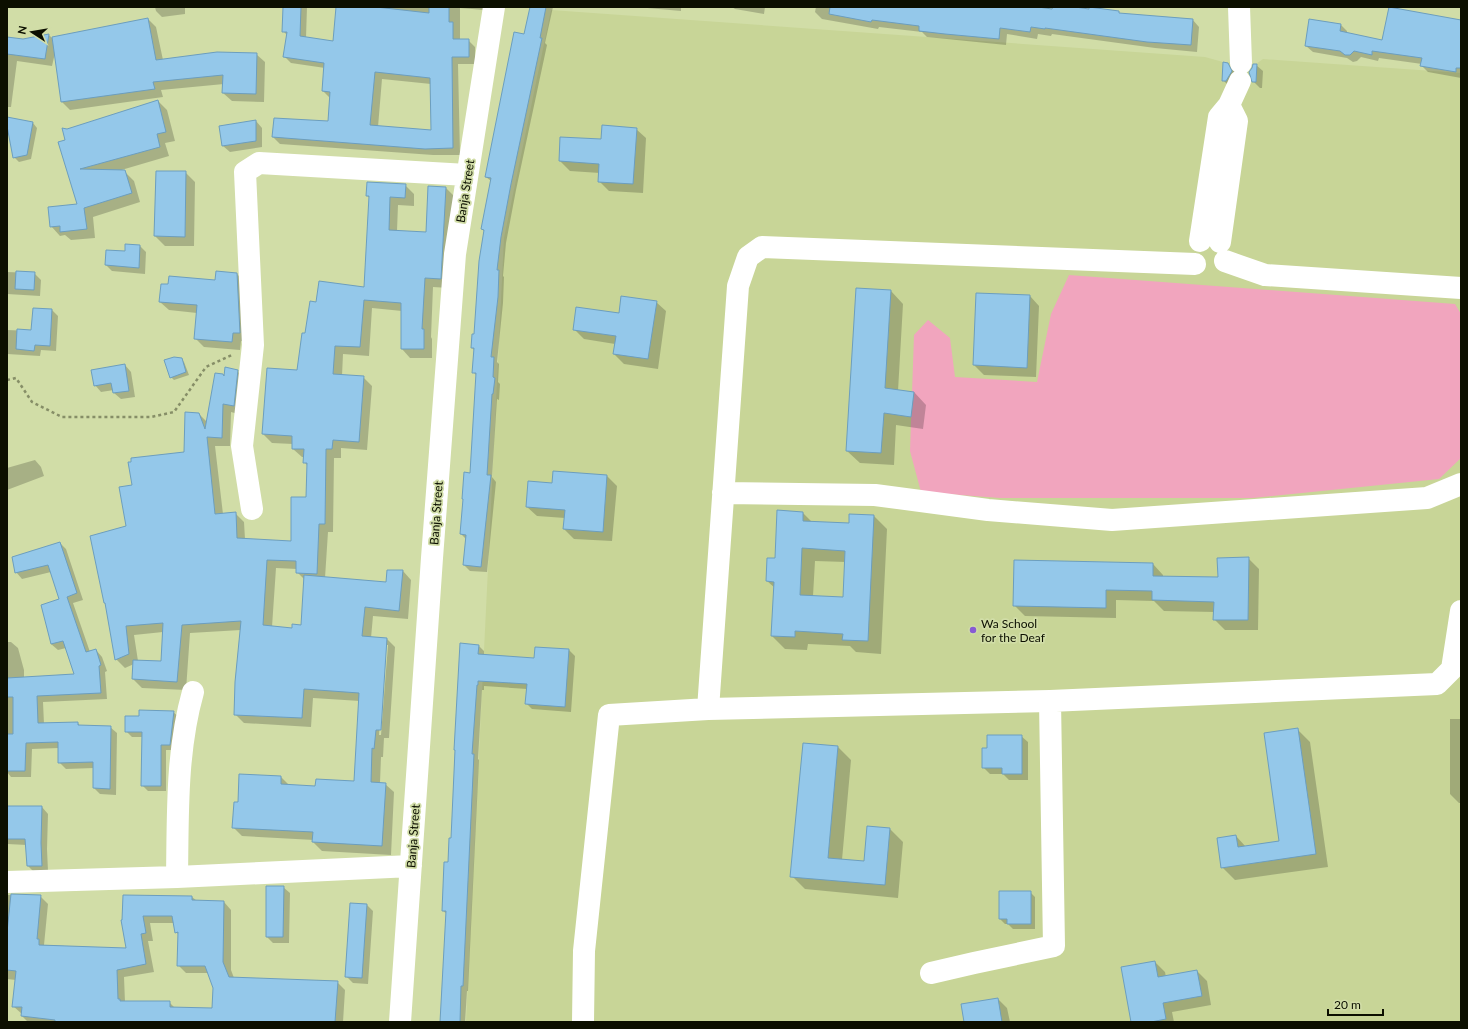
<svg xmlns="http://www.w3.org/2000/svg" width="1468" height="1029" font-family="Lato,sans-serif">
<rect width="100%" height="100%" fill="#d1dda7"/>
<path fill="#c8d597" d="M551 10 1205 57 1223 62 1256 64 1263 59 1461 73V1022H466L504 238Z"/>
<path fill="#f1a5be" d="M1069 275 1455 304 1461 314V458L1439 479 1252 498H1000L921 492 910 451 914 335 928 320 950 338 955 377 1037 382 1051 314Z"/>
<path fill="#0003" fill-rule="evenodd" d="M155 7H185V14L162 17 156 11Z
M284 7H307L306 38 334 42 337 7H484V10L460 8V40H468L475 47V64H458L460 155H433L280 144 273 137 329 122 330 98 323 91 325 68 291 63 284 56 287 35 283 31ZM382 79 431 84 432 132 378 127Z
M531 7H553L545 43 547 45 516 190 506 243 503 276 504 277 503 303 497 362 499 364 498 382 500 384 499 400 497 399 492 477 496 482 487 572 470 571 464 565 466 539 461 534 471 474 477 376 473 372 475 351 472 348 475 335 485 232 482 229 491 181 486 177 525 36Z
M636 7H681V11Z
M732 7H765L764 14 735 9Z
M816 7H1031L1053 10 1054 7H1069L1120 14 1192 19 1199 27 1197 52 1155 48 1052 34 1051 36 1038 34 1037 39 1007 34 1006 45 927 37 922 32 879 27 878 29 822 19 815 12Z
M148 19 156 27 163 60 256 54 265 62 264 102 232 101 223 93 224 84 161 90 163 97 70 110 62 102 55 53 52 66 17 61 11 107H7V38L23 40 49 35 52 38Z
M1461 21V78L1428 72 1422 66V64L1379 58 1378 61 1361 57 1357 61 1353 62 1347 58 1313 52 1306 46 1341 25 1347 31V33L1383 41Z
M1228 64 1235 70 1238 78 1230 87 1223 80Z
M1256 65 1263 71 1262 88H1260L1253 81Z
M158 101 167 110 175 141 165 143 169 156 118 171H124L134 181 140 202 93 217 95 238 71 240 65 235 60 236 51 226 78 205 67 140 68 130Z
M7 118 33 123 37 128 31 159 19 162 14 157Z
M256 121 262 128V147L230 152 223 146Z
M636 129 646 138 643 193 609 191 599 181 600 173 570 171 560 161 561 138 602 140Z
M156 172H185L195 182 194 246H165L155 236Z
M405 185 414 194V206L398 205 397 231 427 233 446 188 455 197 449 288 433 287 431 337 432 339V358H410L402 349V311L372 308 369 356 343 354 342 376 363 377 372 386 367 450 341 448V458H334L333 532H328L325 578 387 584 403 571 411 580 408 619 373 616 371 638 387 639 395 647 389 738H384L383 757H381L380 783 385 784 394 792 391 855 322 851 313 842 314 840 242 836 233 827 238 803 281 777 289 785 316 787 355 782 360 701 313 698 311 727 244 723 235 714 241 630 190 633 186 690 142 688 133 679 134 664 125 668 116 659 106 605 105 603 127 527 133 486 185 453 199 414 207 422 225 377 237 371 246 380 242 415 231 412 230 446H215L223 514 235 513 244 522 245 539 292 542 307 498 308 466 304 462V457H302L293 449V444L272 443 263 434 298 371 306 334 317 303 365 288 370 198 367 196ZM276 568 297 569V572L305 580 302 626 293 629 272 627ZM163 632 162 662 138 661 134 635ZM386 645H388L381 735H379Z
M140 246 146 252 145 274 112 271 106 265 126 252Z
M7 272 34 273 41 280 40 296 7 294Z
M237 274 246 283 248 342 241 341 240 350 204 347 195 338 197 313 169 310 160 302Z
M891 291 903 304 898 391 914 392 926 405 923 429 896 425 894 465 860 463 847 451Z
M1030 296 1039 306 1036 377 984 375 974 365Z
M656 302 666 311 658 369 624 364 614 354 615 344 584 339 574 329Z
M34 309 52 310 58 316 56 351 41 350 40 356 7 354V330L32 331Z
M181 359 184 362 189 375 174 380 171 377Z
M125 365 131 372 135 397 121 399 114 393V390L101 392 95 385Z
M35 460 41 467 44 476 7 490V468Z
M607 476 617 486 612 541 574 539 564 529 565 518 537 516 527 507 553 484Z
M803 513 813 523 850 525V515L874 516 887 529 881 654 856 652 850 646 808 644 807 650 785 649 772 636 775 588 767 581 776 559ZM815 561 846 562 844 598 813 596Z
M60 543 66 549 83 600 73 603 90 652 96 650 102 657 107 671 105 672 107 699 43 702 44 724 78 723 80 726 110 727 117 733 116 795 100 794 94 788V768L66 769 59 762V748L32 749 31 777H11L7 772V642H11L18 648 24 670V678L75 675 66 648 58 650 51 644 61 600 51 572 22 579 16 572Z
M1248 558 1259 569 1258 630H1225L1214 619 1215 612 1164 611 1154 601 1116 600V618L1025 616 1014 605 1153 564 1163 575V577L1219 578Z
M478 645 484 651V656L535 659 569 650 575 656 571 712 532 709 526 703 527 689 484 686V690H482L478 759 479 760 468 991H467L465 1022H441L447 914 443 911 452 839 455 750Z
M173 712 179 717 175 750H166V791H148L142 785 143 737H132L126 731 140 717Z
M1450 719H1461V803H1459L1450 794Z
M1297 729 1310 742 1328 867 1235 880 1222 867 1236 836 1246 847 1280 841Z
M1021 736 1028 742V780H1009L1003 774H990L983 767 988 748Z
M838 747 851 760 842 860 865 862 890 829 903 842 898 898 805 889 792 876Z
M7 807H42L48 814 47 849 48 871 34 872 28 866 27 845 7 844Z
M283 887 290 893 289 943H273L267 937Z
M1030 892 1035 897V929H1013L1008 924H1005L1000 919Z
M7 895 40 896 48 904 44 945 127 949 122 921 192 897 197 901 224 902 231 910V970L234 978 337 982 345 990 343 1022H28L22 1016V1014L13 1006 16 980 7 979ZM150 923H175L176 932 179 935 178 965 186 973H209L214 988 213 1009 175 1008 169 1002H125L124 977 154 972 148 941H153Z
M367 905 373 911 368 984 353 983 346 976Z
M1155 962 1165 972 1166 977 1197 971 1207 981 1211 1005 1172 1012 1174 1022H1132Z
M998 999 1007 1008 1010 1022H965Z"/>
<path fill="#94c8ea" stroke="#6c9ebe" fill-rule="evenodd" d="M283 7H301L300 36 333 41 336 7H376L429 13V7H449V22H453V39H469V57H452L453 148 425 149 272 137 274 118 328 121 330 92 322 91 324 63 283 57 287 32H282ZM375 72 430 78 431 130 370 125Z
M530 7H546L540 38H542L511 184 501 237 497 270H499L498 297 491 357H494L493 377 495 378 493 394H492L487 475H491L481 567 463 565 466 535 460 534 463 499H462L464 472 470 473 476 373H472L474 348H471L472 334H474L479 261 484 230 481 229 491 178 485 177 514 32 524 34Z
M830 7H1038L1052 9 1053 7H1075L1089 9V7L1119 11V13L1193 19 1191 45 1147 42 1045 28V29L1031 27 1030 32 1000 28 999 39 945 34 919 31V26L872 20 871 22 829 14Z
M1389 7 1461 20V68H1456V72L1420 66 1422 58 1372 51V55L1354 51 1350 55H1345L1340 51 1305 46 1309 19 1341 24 1340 31 1382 40Z
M148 18 156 60 217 52 257 53 256 94 222 93 223 75 153 82 155 89 61 102 52 37Z
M49 34 45 59 7 54V37L23 39Z
M1223 62 1228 63 1232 71 1226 81H1222Z
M1253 64H1257L1256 82H1252L1249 72 1252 68Z
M158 100 166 132 157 134 160 147 80 169 125 170 132 193 84 208 87 229 60 232V226L50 227 48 207 77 204 58 142 65 140 62 128 67 129Z
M7 117 33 122 27 155 13 158 7 126Z
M256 120V141L222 146 219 126Z
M602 125 637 128 633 184 598 182 599 164 559 161 560 137 601 139Z
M156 171H186L185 237 154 236Z
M367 182 406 184 405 198 390 197 389 230 426 232 428 186 446 187 441 279 425 278 422 329H424V349H401V303L364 300 360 347 335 346 333 374 364 376 359 442 333 440 332 449H326L325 524H319L317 574 296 573V561L267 560 263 625 292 628V624L301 625 304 575 386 582 387 570H403L399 611 365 607 362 636 387 638 381 730H376L374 749 372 748 371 782 386 783 382 846 312 842 313 832 232 828 234 802H238L239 774 281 776V784L315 786 316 779 354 781 359 693 304 689 302 718 234 715 235 682 241 621 182 625 177 682 132 679 133 660 161 661 163 623 126 626 129 654 115 660 105 603H104L90 536 126 526 119 487 132 485 128 462H131V458L184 452 185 412 199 413 205 429 215 373 223 374 224 376 225 367 238 370 234 406 223 404 222 438 207 437 215 514 236 512 237 538 291 541V497H306L307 463H303L304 449H292V436L262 434 267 368 297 370 302 333H305L310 301 316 302 319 281 364 287 369 196H366Z
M125 244 140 245 139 268 105 265 106 250 125 251Z
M16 271 35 272 34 290 15 289Z
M216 271 237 273 240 333H233L232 342 194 339 197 305 159 302 161 284H168L169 276 215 280Z
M856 288 891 290 885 388 914 392 911 417 884 413 881 453 846 451Z
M976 293 1030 295 1027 368 973 365Z
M621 296 657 301 648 359 613 354 616 336 573 330 576 307 619 313Z
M33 308 52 309 50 346 35 345 34 351 16 349 17 329 31 330Z
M174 357 182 358 186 372 170 378 164 360Z
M125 364 129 391 113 393 111 383 94 386 91 370Z
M553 471 607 475 603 532 563 529 565 510 526 507 528 481 552 483Z
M777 510 803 512V521L849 523V514L874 515 868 641 842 640 843 634 795 631V637L771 636 774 582 766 581 767 558H775ZM802 548 845 551 843 597 800 595Z
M60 542 77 593 67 597 86 652 96 649 101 665 99 666 101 693 37 696 38 723 78 722V725L111 726 110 789 93 788V762L58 763V742L26 743 25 771H7V734H13V697H7V678L74 674 63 641 51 644 41 605 59 599 48 565 15 573 12 557Z
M1249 557 1248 620H1213L1214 602 1152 600V591L1106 590V608L1013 606 1014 560 1153 563V576L1218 577 1217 558Z
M460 643 479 645 478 654 534 658 535 647 569 649 565 707 525 704 527 684 478 681V685H477L472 754H474L463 986H461L460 1022H440L446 911H442L444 862H448L449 838H451L455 750H454Z
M139 710 174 711 170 745H161V786H141L142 732H125V716H139Z
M1298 728 1316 854 1221 868 1217 838 1236 835 1238 847 1279 841 1264 733Z
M987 735H1022V774H1002V768H982V748H987Z
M803 743 838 746 828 858 864 861 867 826 890 828 885 885 790 877Z
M7 806H42L41 843 42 866H27L25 839H7Z
M266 886H284L283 937H266Z
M999 891H1031V924H1007V919H999Z
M11 894 41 895 37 939H39V945L126 948 121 920H122L123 895 192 896V900L224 901 223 962 229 977 338 981 335 1022H55V1020L21 1016 22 1007H12L16 971 7 970V932ZM143 916H172L175 933 178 932 177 966H205L213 988 212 1008 170 1007V1001H120V999H118L117 970 146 964 141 934 146 933Z
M350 903 367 904 362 978 345 977Z
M1155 961 1158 977 1197 970 1202 996 1163 1003 1166 1019 1151 1022H1131L1121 967Z
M998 998 1002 1022H964L961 1004Z"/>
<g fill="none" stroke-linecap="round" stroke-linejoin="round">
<path stroke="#868e67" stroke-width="2.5" stroke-dasharray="3 3" stroke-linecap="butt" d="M7 380 16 378 32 402 62 417H151L174 412 206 367 232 355"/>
<path stroke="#fff" stroke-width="22" d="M1239 7 1241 63
M1200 241 1219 117 1229 105 1240 81
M1220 242 1237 121 1229 105
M1225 261 1265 275 1461 288
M723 493 875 495 988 510 1112 520 1427 498 1461 484
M252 509 242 446 253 345 245 172 259 163 467 175
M708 709 738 286 748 257 762 247 1195 264
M177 877C178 816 176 752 193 692
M7 882 177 877 411 866
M931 973 974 963 1054 946 1050 701
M400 1022 432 558 455 254 494 7
M583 1022 584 951 609 715 708 709 1050 701 1437 684 1452 669 1461 611"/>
</g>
<circle fill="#875ad3" stroke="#d1dda7" stroke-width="1.5" cx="973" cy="630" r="4"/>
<g text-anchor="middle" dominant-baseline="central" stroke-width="3.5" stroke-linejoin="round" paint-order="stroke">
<g font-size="12" fill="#0c0f00" stroke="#d1dda7">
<text transform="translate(465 191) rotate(-81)">Banja Street</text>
<text transform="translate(436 513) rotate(-86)">Banja Street</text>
<text transform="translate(413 836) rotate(-86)">Banja Street</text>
</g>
<g font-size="12" fill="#0c0f00" stroke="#d1dda7" text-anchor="start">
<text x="981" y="623">Wa School<tspan x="981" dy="14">for the Deaf</tspan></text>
</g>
</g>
<rect width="1468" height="1029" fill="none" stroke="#0c0f00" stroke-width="16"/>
<g transform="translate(32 32) rotate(282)" stroke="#d1dda7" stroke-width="3" paint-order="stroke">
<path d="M0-3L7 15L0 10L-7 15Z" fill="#0c0f00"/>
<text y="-6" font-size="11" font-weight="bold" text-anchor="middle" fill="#0c0f00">N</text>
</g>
<path d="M1328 1009v6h55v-6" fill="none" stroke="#0c0f00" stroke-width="2"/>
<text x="1334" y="1009" font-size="12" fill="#0c0f00" stroke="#d1dda7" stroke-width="3" paint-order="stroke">20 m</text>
</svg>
